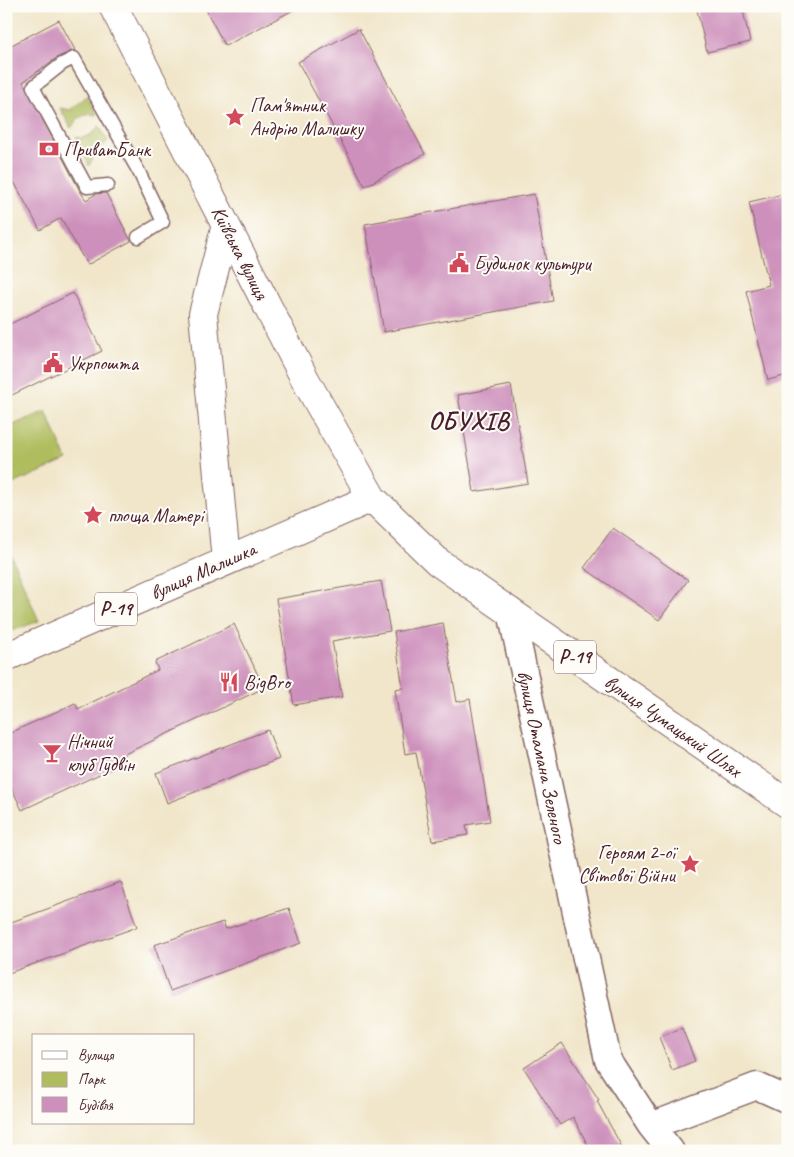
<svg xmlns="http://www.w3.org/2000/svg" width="794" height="1157" font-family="Caveat,sans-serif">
<rect width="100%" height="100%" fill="#fdfcf7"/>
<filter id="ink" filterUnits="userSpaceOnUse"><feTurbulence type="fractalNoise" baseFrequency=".02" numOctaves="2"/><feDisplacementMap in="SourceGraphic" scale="10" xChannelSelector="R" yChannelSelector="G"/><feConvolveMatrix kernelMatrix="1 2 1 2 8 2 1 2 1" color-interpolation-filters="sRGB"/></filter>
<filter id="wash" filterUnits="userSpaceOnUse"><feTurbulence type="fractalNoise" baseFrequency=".0096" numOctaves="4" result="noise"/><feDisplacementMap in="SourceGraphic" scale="20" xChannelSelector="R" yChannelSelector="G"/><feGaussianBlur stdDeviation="1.12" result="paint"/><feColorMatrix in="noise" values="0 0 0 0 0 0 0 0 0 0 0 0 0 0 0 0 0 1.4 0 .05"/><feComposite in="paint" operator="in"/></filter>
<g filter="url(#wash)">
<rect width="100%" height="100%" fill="#f1e6ca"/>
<path fill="#b0bd5f" stroke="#7d6e45" d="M87 96 97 115C83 113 78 117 71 128L60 108 70 110Z
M99 126 108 141 97 150 89 166 76 137C87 139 92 135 99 126Z
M46 411 67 460 6 487V428Z
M6 544 39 621 6 633Z"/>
<g id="blocks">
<path fill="#cd90bc" d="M204 6H301L225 46Z
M696 6H742L750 42 707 52Z
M59 20 75 50 58 57 23 82 80 191 86 200 96 194 106 193 131 241 87 265 61 218 40 230 6 167V48Z
M359 29 425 154 365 186 298 62Z
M788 193V375L768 380 746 291 769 285 749 202Z
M534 194 553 301 384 332 365 224Z
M73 293 102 351 6 398V326Z
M511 385 528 483 474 492 458 395Z
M613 528 688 580 659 620 584 568Z
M381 581 390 631 332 641 342 697 294 705 276 599Z
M443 623 457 702 470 699 490 821 466 825 468 835 432 841 416 752 405 754 395 689 403 688 394 632Z
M234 624 264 688 114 759 117 766 22 810 6 776V735L75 703 78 709 158 670 155 662Z
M268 730 279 759 167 803 156 773Z
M121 882 137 927 6 974V924Z
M289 908 301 943 170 991 154 945 223 922 226 929Z
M682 1028 695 1061 672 1070 659 1037Z
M562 1043 599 1100 597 1101 624 1151H591L573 1117 560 1125 524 1068Z"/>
</g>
</g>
<g filter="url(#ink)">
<use href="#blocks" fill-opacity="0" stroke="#846563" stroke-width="1"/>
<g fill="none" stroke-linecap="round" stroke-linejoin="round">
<defs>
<path id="service" d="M108 185 87 187 33 87 62 64 74 58 139 172 163 222 138 237"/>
<path id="minor" d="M511 612 608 1060 651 1126
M671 1151 651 1126 757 1086 788 1100"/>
<path id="primary" d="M113 6 306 381 372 498 438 562 788 804
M226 561 203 314 226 225
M6 657 372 498"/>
</defs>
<use href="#service" stroke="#846563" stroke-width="15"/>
<use href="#minor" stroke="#846563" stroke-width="29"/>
<use href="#primary" stroke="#846563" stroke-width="30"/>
<use href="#service" stroke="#fff" stroke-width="12"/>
<use href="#minor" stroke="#fff" stroke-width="26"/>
<use href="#primary" stroke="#fff" stroke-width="28"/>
</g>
</g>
<defs>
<symbol id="sight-bare" viewBox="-9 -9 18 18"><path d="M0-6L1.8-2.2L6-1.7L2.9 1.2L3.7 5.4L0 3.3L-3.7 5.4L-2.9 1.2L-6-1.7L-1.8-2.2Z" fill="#d1495b" stroke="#fdfcf7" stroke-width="2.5" paint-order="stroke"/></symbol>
<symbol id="bank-bare" viewBox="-9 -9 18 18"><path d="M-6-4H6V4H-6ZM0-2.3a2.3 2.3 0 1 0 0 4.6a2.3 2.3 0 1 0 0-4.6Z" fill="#d1495b" stroke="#fdfcf7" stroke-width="2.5" paint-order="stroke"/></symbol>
<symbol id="civic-bare" viewBox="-9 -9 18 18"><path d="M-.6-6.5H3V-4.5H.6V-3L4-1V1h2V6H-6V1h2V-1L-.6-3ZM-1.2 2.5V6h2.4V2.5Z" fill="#d1495b" stroke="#fdfcf7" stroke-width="2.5" paint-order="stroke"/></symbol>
<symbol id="restaurant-bare" viewBox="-9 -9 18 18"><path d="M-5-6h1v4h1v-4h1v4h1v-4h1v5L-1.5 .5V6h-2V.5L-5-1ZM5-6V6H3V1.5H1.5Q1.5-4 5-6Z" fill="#d1495b" stroke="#fdfcf7" stroke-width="2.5" paint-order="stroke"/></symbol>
<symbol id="bar-bare" viewBox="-9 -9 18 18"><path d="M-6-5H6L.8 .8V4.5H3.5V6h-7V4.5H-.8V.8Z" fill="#d1495b" stroke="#fdfcf7" stroke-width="2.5" paint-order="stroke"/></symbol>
</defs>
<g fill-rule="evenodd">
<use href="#sight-bare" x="221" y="103" width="28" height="28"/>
<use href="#bank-bare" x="35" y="135" width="28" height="28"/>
<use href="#civic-bare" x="445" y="249" width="28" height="28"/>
<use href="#civic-bare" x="39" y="349" width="28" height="28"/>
<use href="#sight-bare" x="79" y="501" width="28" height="28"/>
<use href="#restaurant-bare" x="215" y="668" width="28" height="28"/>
<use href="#bar-bare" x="38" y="739" width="28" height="28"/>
<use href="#sight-bare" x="676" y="850" width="28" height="28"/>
</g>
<g text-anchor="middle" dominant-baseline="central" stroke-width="4" stroke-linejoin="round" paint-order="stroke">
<g fill="#fdfcf7" stroke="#806168" stroke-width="1">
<rect x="95" y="592.5" width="42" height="33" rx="4"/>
<rect x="554" y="640.5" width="42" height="33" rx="4"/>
</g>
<g font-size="19" font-weight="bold" fill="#4a1f2b">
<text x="116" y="609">Р-19</text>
<text x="575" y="657">Р-19</text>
</g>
<g font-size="20" fill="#4a1f2b" stroke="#fdfcf7" text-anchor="start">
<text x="250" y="105">Пам'ятник<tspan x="250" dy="23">Андрію Малишку</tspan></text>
<text x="64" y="149">ПриватБанк</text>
<text x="474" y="263">Будинок культури</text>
<text x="68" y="363">Укрпошта</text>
<text x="108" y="515">площа Матері</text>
<text x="244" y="682">BigBro</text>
<text x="67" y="741">Нічний<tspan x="67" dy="23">клуб Гудвін</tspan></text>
<text x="675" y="852" text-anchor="end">Героям 2-ої<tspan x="675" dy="23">Світової Війни</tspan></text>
</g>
<g font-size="20" fill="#4a1f2b" stroke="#fdfcf7">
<text transform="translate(240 253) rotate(63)">Київська вулиця</text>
<text transform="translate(203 571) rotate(-24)">вулиця Малишка</text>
<text transform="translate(673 726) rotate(35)">вулиця Чумацький Шлях</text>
<text transform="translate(542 757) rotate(78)">вулиця Отамана Зеленого</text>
</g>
<g font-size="25" font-weight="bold" letter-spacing="1" fill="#4a1f2b" stroke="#fdfcf7">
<text x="469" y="421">ОБУХІВ</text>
</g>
</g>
<rect width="794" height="1157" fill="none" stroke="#fdfcf7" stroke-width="25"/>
<rect x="32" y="1034" width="162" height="90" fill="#fdfcf7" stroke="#b5a4a5"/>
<rect x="42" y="1051" width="25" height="8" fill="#ffffff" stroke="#b5a4a5"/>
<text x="78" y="1060" font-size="15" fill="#4a1f2b">Вулиця</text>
<rect x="42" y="1072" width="25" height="15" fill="#b0bd5f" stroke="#b5a4a5"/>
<text x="78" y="1084" font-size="15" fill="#4a1f2b">Парк</text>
<rect x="42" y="1097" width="25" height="15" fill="#cd90bc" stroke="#b5a4a5"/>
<text x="78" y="1110" font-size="15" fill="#4a1f2b">Будівля</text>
</svg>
